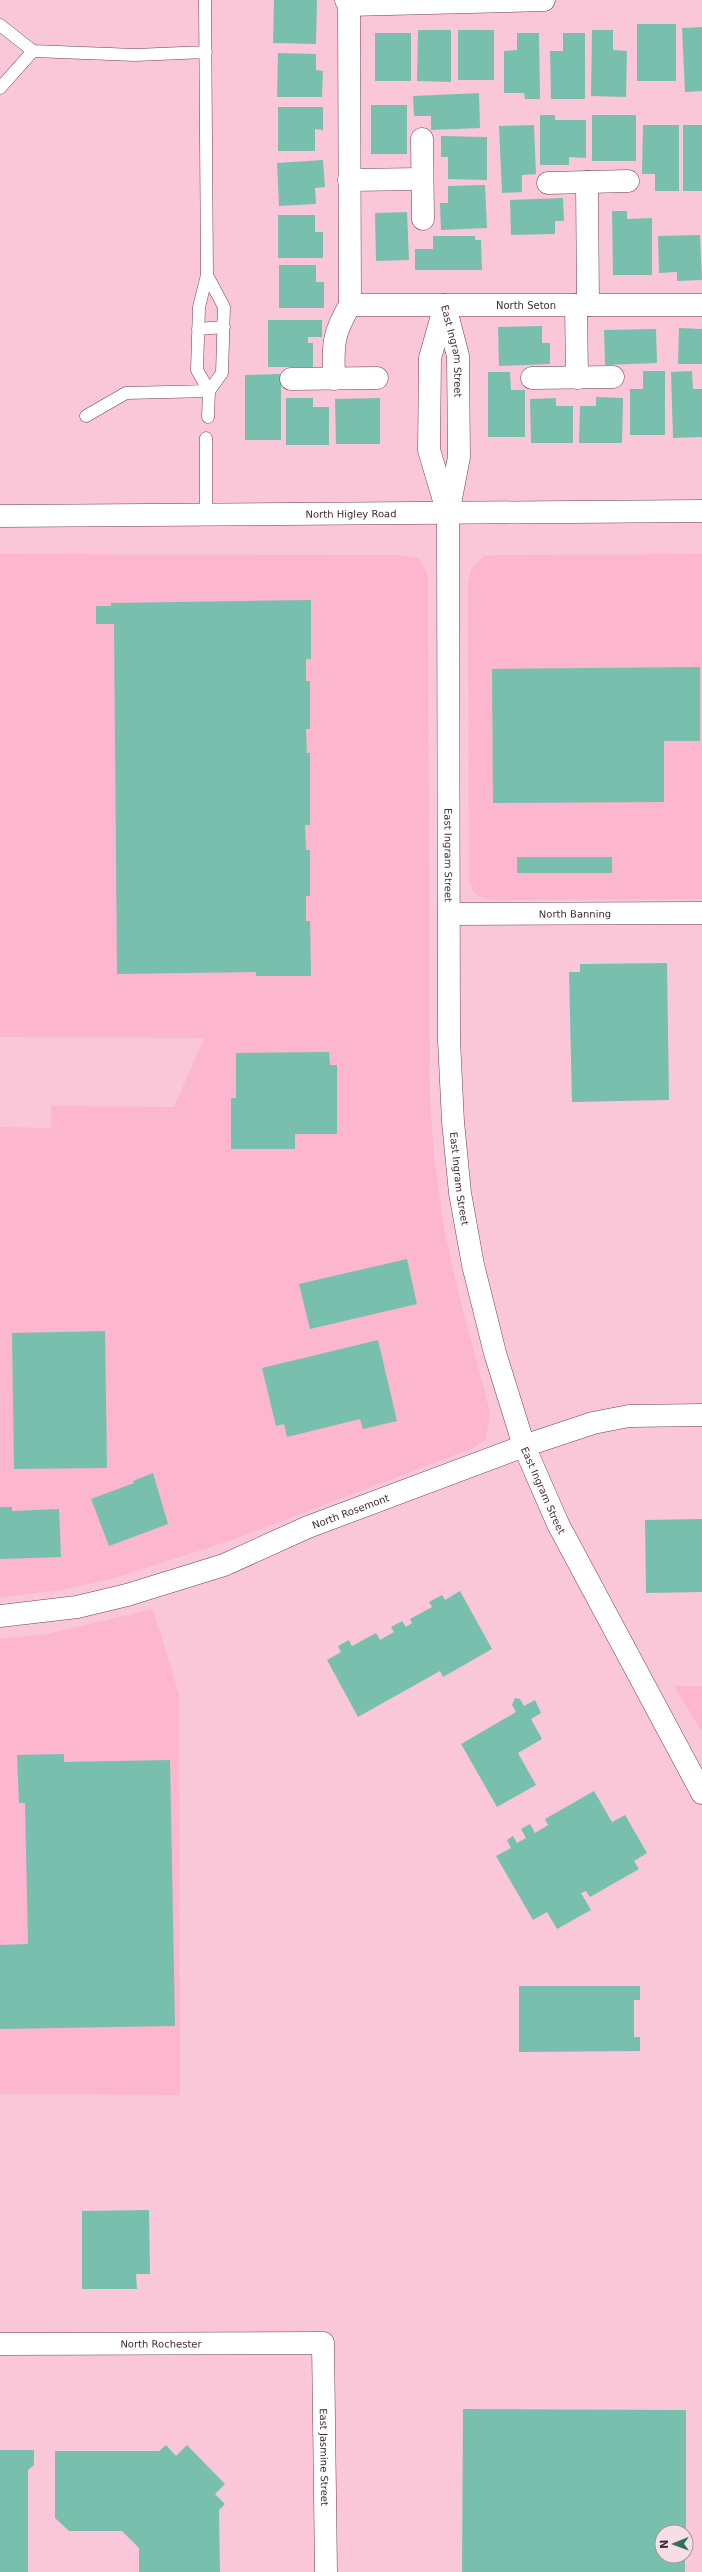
<svg xmlns="http://www.w3.org/2000/svg" width="702" height="2572" font-family="'DejaVu Sans',sans-serif">
<rect width="100%" height="100%" fill="#fac7d8"/>
<path fill="#fcb6ce" d="M0 554 398 555 418 558 424 566 428 577 430 1100 434 1156 444 1228 458 1291 490 1412 486 1439 473 1448 232 1540 115 1578 66 1589 0 1598V1127L51 1128V1106L174 1107 204 1038 0 1037Z
M702 554V899L490 900 480 897 473 891 469 880 468 583 471 569 484 556 499 555Z
M153 1609 179 1695 180 2095 0 2094V1639L47 1634Z
M674 1686H702V1732Z"/>
<path fill="#79bfae" d="M274 0H317L316 44 273 43Z
M637 24H676V81H637Z
M702 27V91L685 92 682 28Z
M418 30H451V82L417 81Z
M458 30H494V80H458Z
M592 30H613V50L627 51 626 97 591 96Z
M375 33H411V81H375Z
M517 33H539L540 99H525L524 93H504V51L517 50Z
M563 33H585V99H551L550 51H563Z
M278 53 316 54V70L323 71 322 97H277Z
M479 93 480 128 431 130V116H414L413 96Z
M371 105H407V154H371Z
M278 107H323V130L315 129V151H278Z
M540 115H555V120H586V158L569 157V165H540Z
M592 115H636V161H592Z
M534 125 536 174 522 175V192L502 193 499 126Z
M643 125H679V191H655V174H642Z
M683 125H702V191H683Z
M441 136 487 137V180L448 179V157H441Z
M323 160 325 187 315 188 316 204 279 206 277 163Z
M485 185 487 228 441 230 440 203H448V186Z
M563 198 564 221H555V234L511 235 510 200Z
M612 211H627V219L652 218V275H613Z
M407 212 409 260 376 261 375 213Z
M278 215H315V232H323V258H278Z
M700 235 702 280 677 281V272L659 273 658 236Z
M433 236H475V240H481L482 270H415V249H433Z
M279 265H316V282H324V308H279Z
M268 320H322V337H308V343H313V367H268Z
M542 326V343H550V364L499 366 498 327Z
M679 328 702 329V364H678Z
M656 329 657 363 605 365 604 330Z
M643 371H665V435H630V389H643Z
M692 371 693 389H702V437L673 438 671 372Z
M488 372H510L511 390H525V437H488Z
M281 374V440H245V375Z
M596 397 623 398 622 443H579L580 406H596Z
M286 398H313V407H329V445H286Z
M380 398V444H336L335 399Z
M556 398V406H573V443H531L530 399Z
M311 600V659H306V681H310V729H306L307 753H310V825H305L306 850H310V896H306V921H310L311 976H256V972L117 974 114 624H96V606H111V603Z
M700 667V741H664V802L493 803 492 669Z
M517 857H612V873H517Z
M667 963 669 1100 572 1102 569 972H580V964Z
M329 1052 330 1065H337V1134H295V1149H231V1098H236V1053Z
M407 1259 417 1304 310 1329 299 1284Z
M105 1331 107 1468 14 1469 12 1333Z
M378 1340 397 1421 363 1429 360 1419 287 1437 284 1424 276 1426 262 1368Z
M153 1473 168 1524 109 1546 91 1499 134 1483 133 1481Z
M0 1507H12V1511L59 1509 61 1557 0 1559Z
M702 1519V1592L646 1593 645 1520Z
M460 1591 492 1649 443 1677 440 1671 358 1717 327 1660 341 1652 338 1646 349 1640 352 1646 376 1633 380 1640 394 1632 391 1627 402 1621 406 1627 412 1623 410 1619 432 1607 429 1602 442 1595 445 1600Z
M515 1698 520 1699 524 1706 535 1700 541 1713 531 1719 542 1739 518 1753 536 1785 497 1807 461 1744 516 1712 512 1705Z
M64 1754V1762L170 1760 175 2026 0 2029V1945L28 1944 25 1803H19L17 1755Z
M594 1791 612 1822 625 1815 647 1853 634 1861 639 1869 590 1897 586 1891 581 1893 591 1910 557 1929 547 1912 533 1920 496 1856 511 1848 507 1840 513 1836 517 1843 526 1838 521 1829 530 1824 535 1833 548 1825 545 1819Z
M519 1986H640V2000H634V2037H640V2051L519 2052Z
M149 2210 150 2274H136L137 2289H82V2211Z
M463 2409 686 2410V2532H662V2556H685V2572H462Z
M166 2445 176 2456 187 2445 225 2484 215 2494 225 2504 219 2510 220 2572H139V2548L122 2531H69L55 2518V2451H159Z
M0 2450H34V2465L28 2470V2572H0Z"/>
<g fill="none" stroke-linecap="round" stroke-linejoin="round">
<defs>
<path id="service" d="M205 0 207 275 199 307 197 370 209 391 208 417
M0 25 33 51 135 55 206 52
M0 88 33 51
M207 275 224 307 222 373 209 391
M198 329 224 327
M86 416 126 393 209 391
M206 515V438"/>
<g id="minor">
<path d="M346 0 349 5 350 305"/>
<path d="M349 5 544 0"/>
<path d="M422 139 423 219"/>
<path d="M349 180 422 179"/>
<path d="M587 182 588 305"/>
<path d="M548 183 628 181"/>
<path id="s1" d="M350 305H702"/>
<path d="M445 305 430 358 429 450 448 514"/>
<path d="M576 305 577 378"/>
<path id="s2" d="M445 306 458 356 459 457 449 509"/>
<path d="M532 378 613 377"/>
<path d="M291 379 377 378"/>
<path d="M334 379C333 346 332 335 350 305"/>
<path id="s3" d="M449 914 702 913"/>
<path id="s4" d="M0 1616 77 1607 127 1595 224 1565 308 1527 524 1446 593 1423 629 1416 702 1415"/>
<path id="s5" d="M0 2344 323 2343 326 2572"/>
</g>
<g id="tertiary">
<path id="s6" d="M448 514 449 1040 453 1122 460 1193 473 1265 495 1353 524 1446 558 1524 702 1793"/>
</g>
<g id="secondary">
<path id="s7" d="M0 516 702 511"/>
</g>
</defs>
<use href="#service" stroke="#733f52" stroke-width="13"/>
<use href="#minor" stroke="#733f52" stroke-width="23"/>
<use href="#tertiary" stroke="#733f52" stroke-width="23"/>
<use href="#secondary" stroke="#733f52" stroke-width="23"/>
<use href="#service" stroke="#fff" stroke-width="12"/>
<use href="#minor" stroke="#fff" stroke-width="22"/>
<use href="#tertiary" stroke="#fff" stroke-width="22"/>
<use href="#secondary" stroke="#fff" stroke-width="22"/>
</g>
<g text-anchor="middle" dominant-baseline="central" stroke-width="3.5" stroke-linejoin="round" paint-order="stroke">
<g font-size="10" fill="#422a33" stroke="#f7dde5">
<text stroke="none"><textPath href="#s1" startOffset="176">North Seton</textPath></text>
<text stroke="none"><textPath href="#s2" startOffset="46">East Ingram Street</textPath></text>
<text stroke="none"><textPath href="#s7" startOffset="351">North Higley Road</textPath></text>
<text stroke="none"><textPath href="#s6" startOffset="341">East Ingram Street</textPath></text>
<text stroke="none"><textPath href="#s3" startOffset="126">North Banning</textPath></text>
<text stroke="none"><textPath href="#s6" startOffset="665">East Ingram Street</textPath></text>
<text stroke="none"><textPath href="#s6" startOffset="989">East Ingram Street</textPath></text>
<text stroke="none"><textPath href="#s4" startOffset="368">North Rosemont</textPath></text>
<text stroke="none"><textPath href="#s5" startOffset="161">North Rochester</textPath></text>
<text stroke="none"><textPath href="#s5" startOffset="437">East Jasmine Street</textPath></text>
</g>
</g>
<g transform="translate(674 2544) rotate(269)"><circle r="19" fill="#f7dde5" stroke="#af959e"/>
<path d="M0-3L7 15L0 10L-7 15Z" fill="#2f7264"/>
<text y="-6" font-size="11" font-weight="bold" text-anchor="middle" fill="#422a33">N</text>
</g>
</svg>
